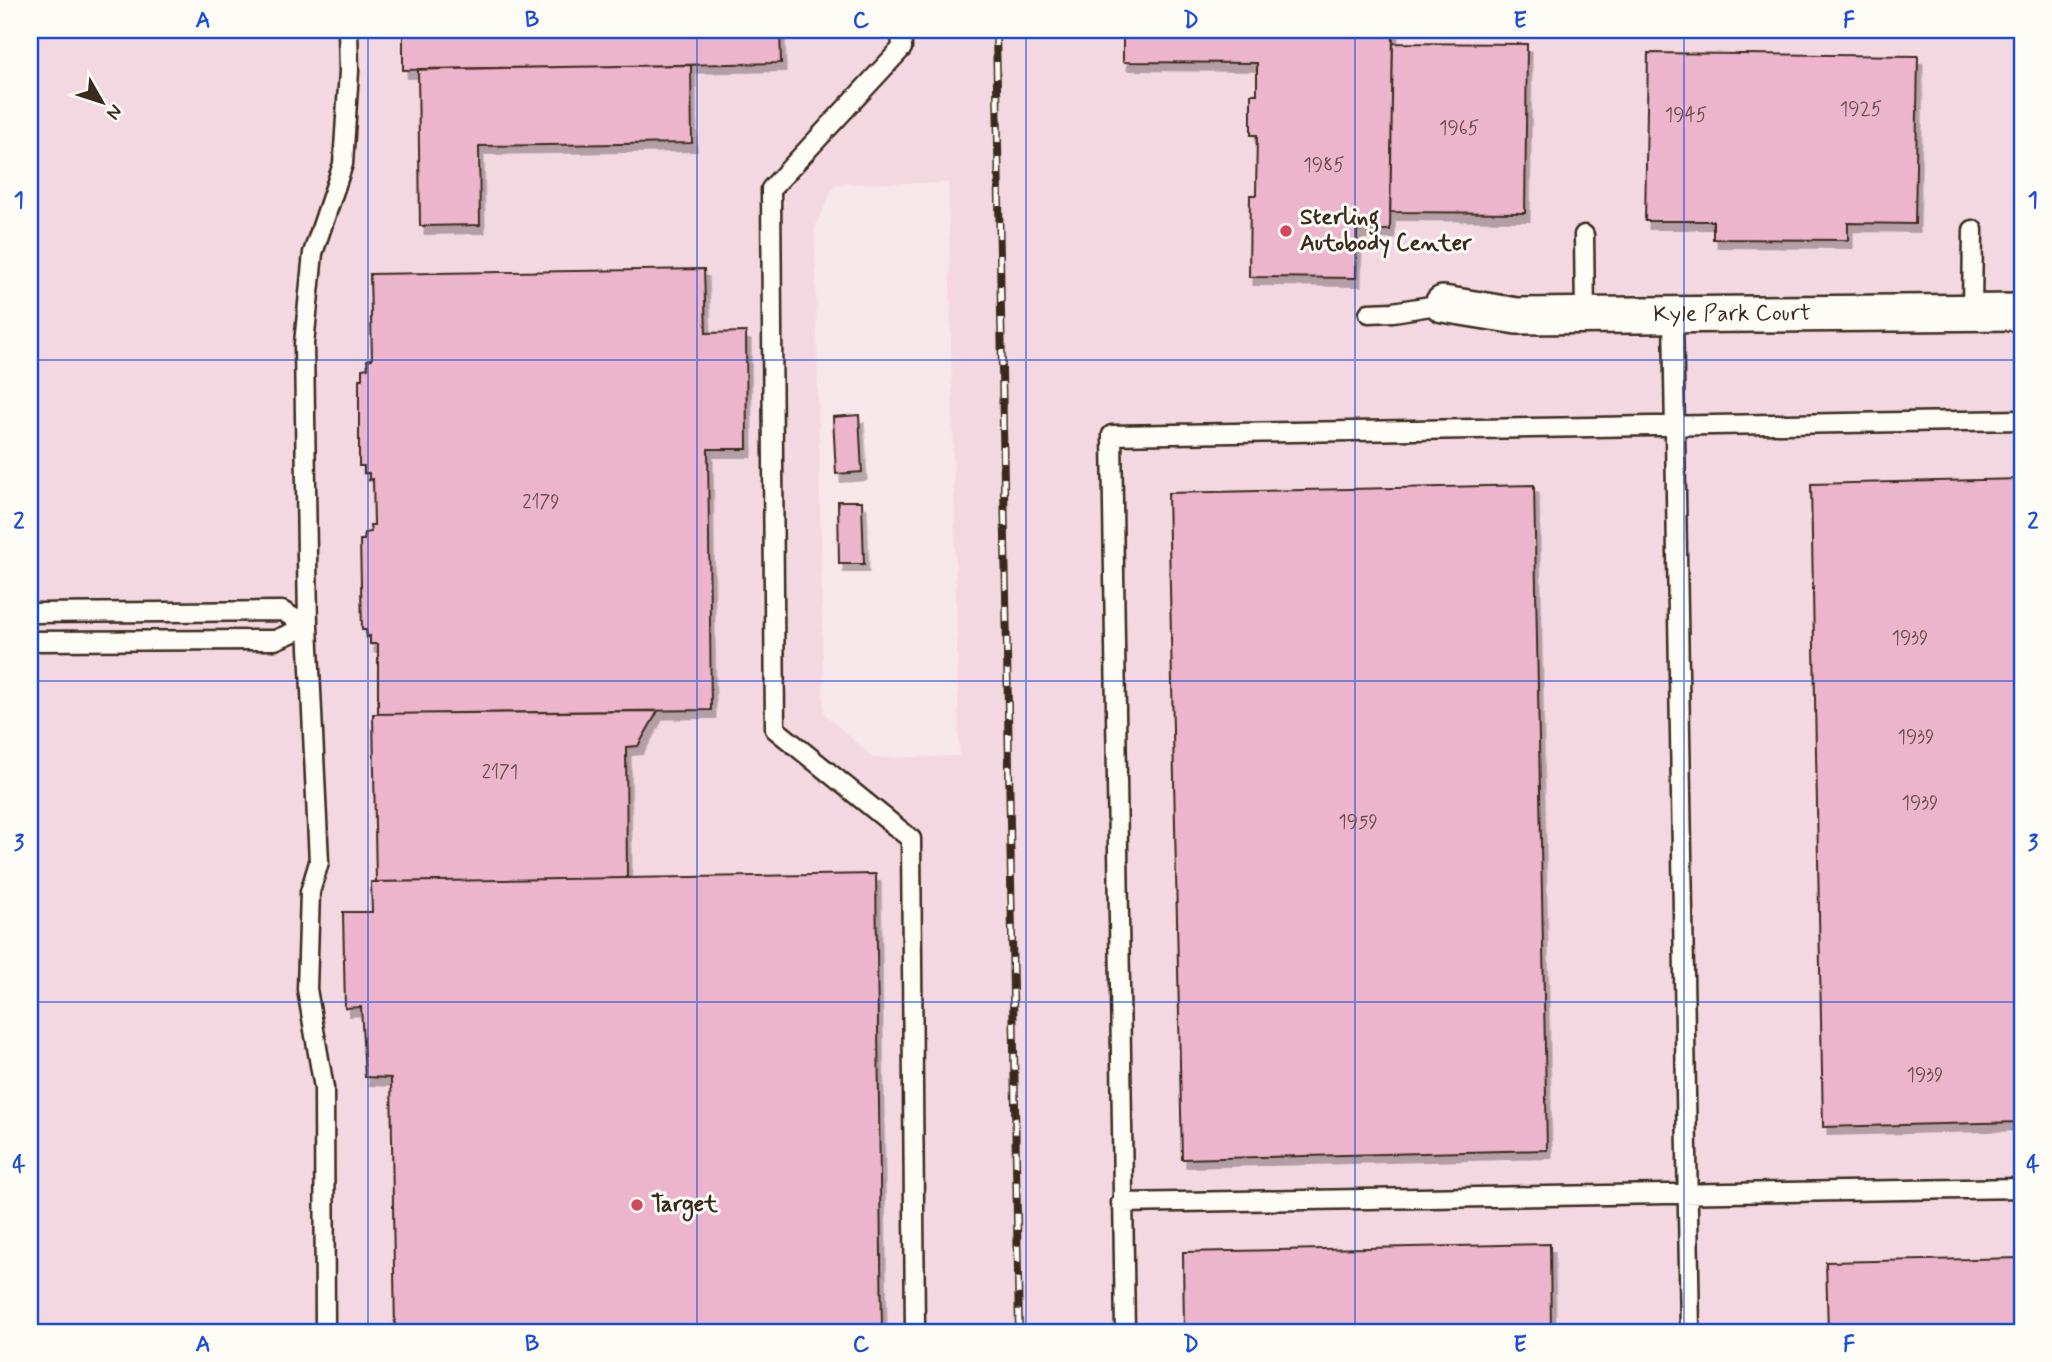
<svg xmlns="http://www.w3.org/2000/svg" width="2052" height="1362" font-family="Mynerve,sans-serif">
<defs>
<filter id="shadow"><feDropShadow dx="4.5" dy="8" stdDeviation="0" flood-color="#0004"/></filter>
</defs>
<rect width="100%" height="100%" fill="#f8e7ea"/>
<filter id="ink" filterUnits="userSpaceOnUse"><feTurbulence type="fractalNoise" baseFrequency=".0143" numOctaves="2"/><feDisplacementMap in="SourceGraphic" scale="14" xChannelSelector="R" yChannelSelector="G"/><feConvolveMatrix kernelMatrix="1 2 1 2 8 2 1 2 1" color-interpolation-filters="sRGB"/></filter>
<g filter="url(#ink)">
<path fill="#f4d8e1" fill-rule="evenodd" d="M30 30H2022V1332H30ZM948 183 959 756 873 758 824 713 815 228 835 184Z"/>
<path fill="#ecb5cb" stroke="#3b2a1e" stroke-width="2" filter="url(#shadow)" d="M403 30H780L781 63 403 70Z
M1123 30H1393L1390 230H1357L1356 278 1249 277 1250 195H1256L1257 135H1251V94H1257V63L1123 62Z
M1393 43 1527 44 1525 213 1390 212Z
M1648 53 1918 56 1915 224 1848 223V240L1713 239V221H1645Z
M691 65 692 143 479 146 480 225 420 226 418 69Z
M704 269 706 333 746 332 747 449H708L711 710 378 714V644H370V636L367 637 366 630H362L360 540H364L365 533 371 532 370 525H374L373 479 369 480V473H364V466H359V379H362V369L368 368 367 360 372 359 370 274Z
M859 415 862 472 836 474 833 417Z
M2022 479V1122L1823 1127 1811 484Z
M1534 485 1547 1150 1182 1159 1168 493Z
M838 501H862L864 564H839Z
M658 711 638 746 626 747 627 878 376 882 373 714Z
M876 874 882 1332H395L391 1078 365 1077 361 1007 345 1008 343 912H372L371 882Z
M1550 1244 1551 1332H1184L1183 1252Z
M2022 1258V1332H1828L1826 1262Z"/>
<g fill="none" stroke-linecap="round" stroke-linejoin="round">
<defs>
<path id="service" d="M901 30 902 48 771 189 775 729 911 839 915 1332
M1584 235 1585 316
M1972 312 1973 230
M1369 313 1393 312 1443 304
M1673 315 1690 1332
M30 613 282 611 308 626
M30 641 275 640 308 626
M1121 1203 2022 1188
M325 1332 324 1088 307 989 310 892 319 862 308 626 304 344 313 253 343 164 349 71 348 30
M1125 1332 1112 435 2022 420"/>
<g id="minor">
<path id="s1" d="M1443 304 1517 316 2022 312"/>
</g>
</defs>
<use href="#service" stroke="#3b2a1e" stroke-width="23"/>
<use href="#minor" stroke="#3b2a1e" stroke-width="40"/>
<use href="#service" stroke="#fdfcf7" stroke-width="18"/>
<use href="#minor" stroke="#fdfcf7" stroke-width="35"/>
<defs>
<path id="rail" d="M996 30 1019 1332"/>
</defs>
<use href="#rail" stroke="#3b2a1e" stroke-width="8"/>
<use href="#rail" stroke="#fdfcf7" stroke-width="5" stroke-dasharray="16" stroke-linecap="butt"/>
</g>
</g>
<path fill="none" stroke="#1d4ed8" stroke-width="2" stroke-opacity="0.55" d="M368 30V1332M697 30V1332M1026 30V1332M1355 30V1332M1684 30V1332M30 360H2022M30 681H2022M30 1002H2022"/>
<g fill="#d1495b" stroke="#fdfcf7" stroke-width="2.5">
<circle cx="1286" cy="231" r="7"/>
<circle cx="637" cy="1205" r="7"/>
</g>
<g text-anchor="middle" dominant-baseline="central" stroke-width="6" stroke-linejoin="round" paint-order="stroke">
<g font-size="19" fill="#674d49">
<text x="1861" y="109">1925</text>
<text x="1686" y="115">1945</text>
<text x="1459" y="128">1965</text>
<text x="1324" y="165">1985</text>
<text x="541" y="502">2179</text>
<text x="1910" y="638">1939</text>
<text x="1916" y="737">1939</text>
<text x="500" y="772">2171</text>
<text x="1920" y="803">1939</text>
<text x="1358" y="822">1959</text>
<text x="1925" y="1075">1939</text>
</g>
<g font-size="23" font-weight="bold" fill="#3b2a1e" stroke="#fdfcf7" text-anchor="start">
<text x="1300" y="218">Sterling<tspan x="1300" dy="26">Autobody Center</tspan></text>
<text x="651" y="1205">Target</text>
</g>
<g font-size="23" fill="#3b2a1e" stroke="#fdfcf7">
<text stroke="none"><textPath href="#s1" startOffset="290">Kyle Park Court</textPath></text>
</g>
</g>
<rect width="2052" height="1362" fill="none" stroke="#fdfcf7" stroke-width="77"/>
<g transform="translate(102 102) rotate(129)" stroke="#fdfcf7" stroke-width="5" paint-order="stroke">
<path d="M0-5L12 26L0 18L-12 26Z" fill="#3b2a1e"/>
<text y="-10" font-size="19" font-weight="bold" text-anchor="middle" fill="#3b2a1e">N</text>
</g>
<rect x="38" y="38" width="1976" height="1286" fill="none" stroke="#1d4ed8" stroke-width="2.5"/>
<g font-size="23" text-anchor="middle" font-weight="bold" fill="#1d4ed8">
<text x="203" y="27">A</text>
<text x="532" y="27">B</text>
<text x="861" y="27">C</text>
<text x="1191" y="27">D</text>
<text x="1520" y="27">E</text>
<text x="1849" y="27">F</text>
<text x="19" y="207">1</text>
<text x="2033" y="207">1</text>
<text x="19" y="528">2</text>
<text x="2033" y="528">2</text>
<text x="19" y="850">3</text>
<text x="2033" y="850">3</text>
<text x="19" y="1171">4</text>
<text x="2033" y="1171">4</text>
<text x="203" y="1351">A</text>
<text x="532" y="1351">B</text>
<text x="861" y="1351">C</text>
<text x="1191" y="1351">D</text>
<text x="1520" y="1351">E</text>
<text x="1849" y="1351">F</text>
</g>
</svg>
